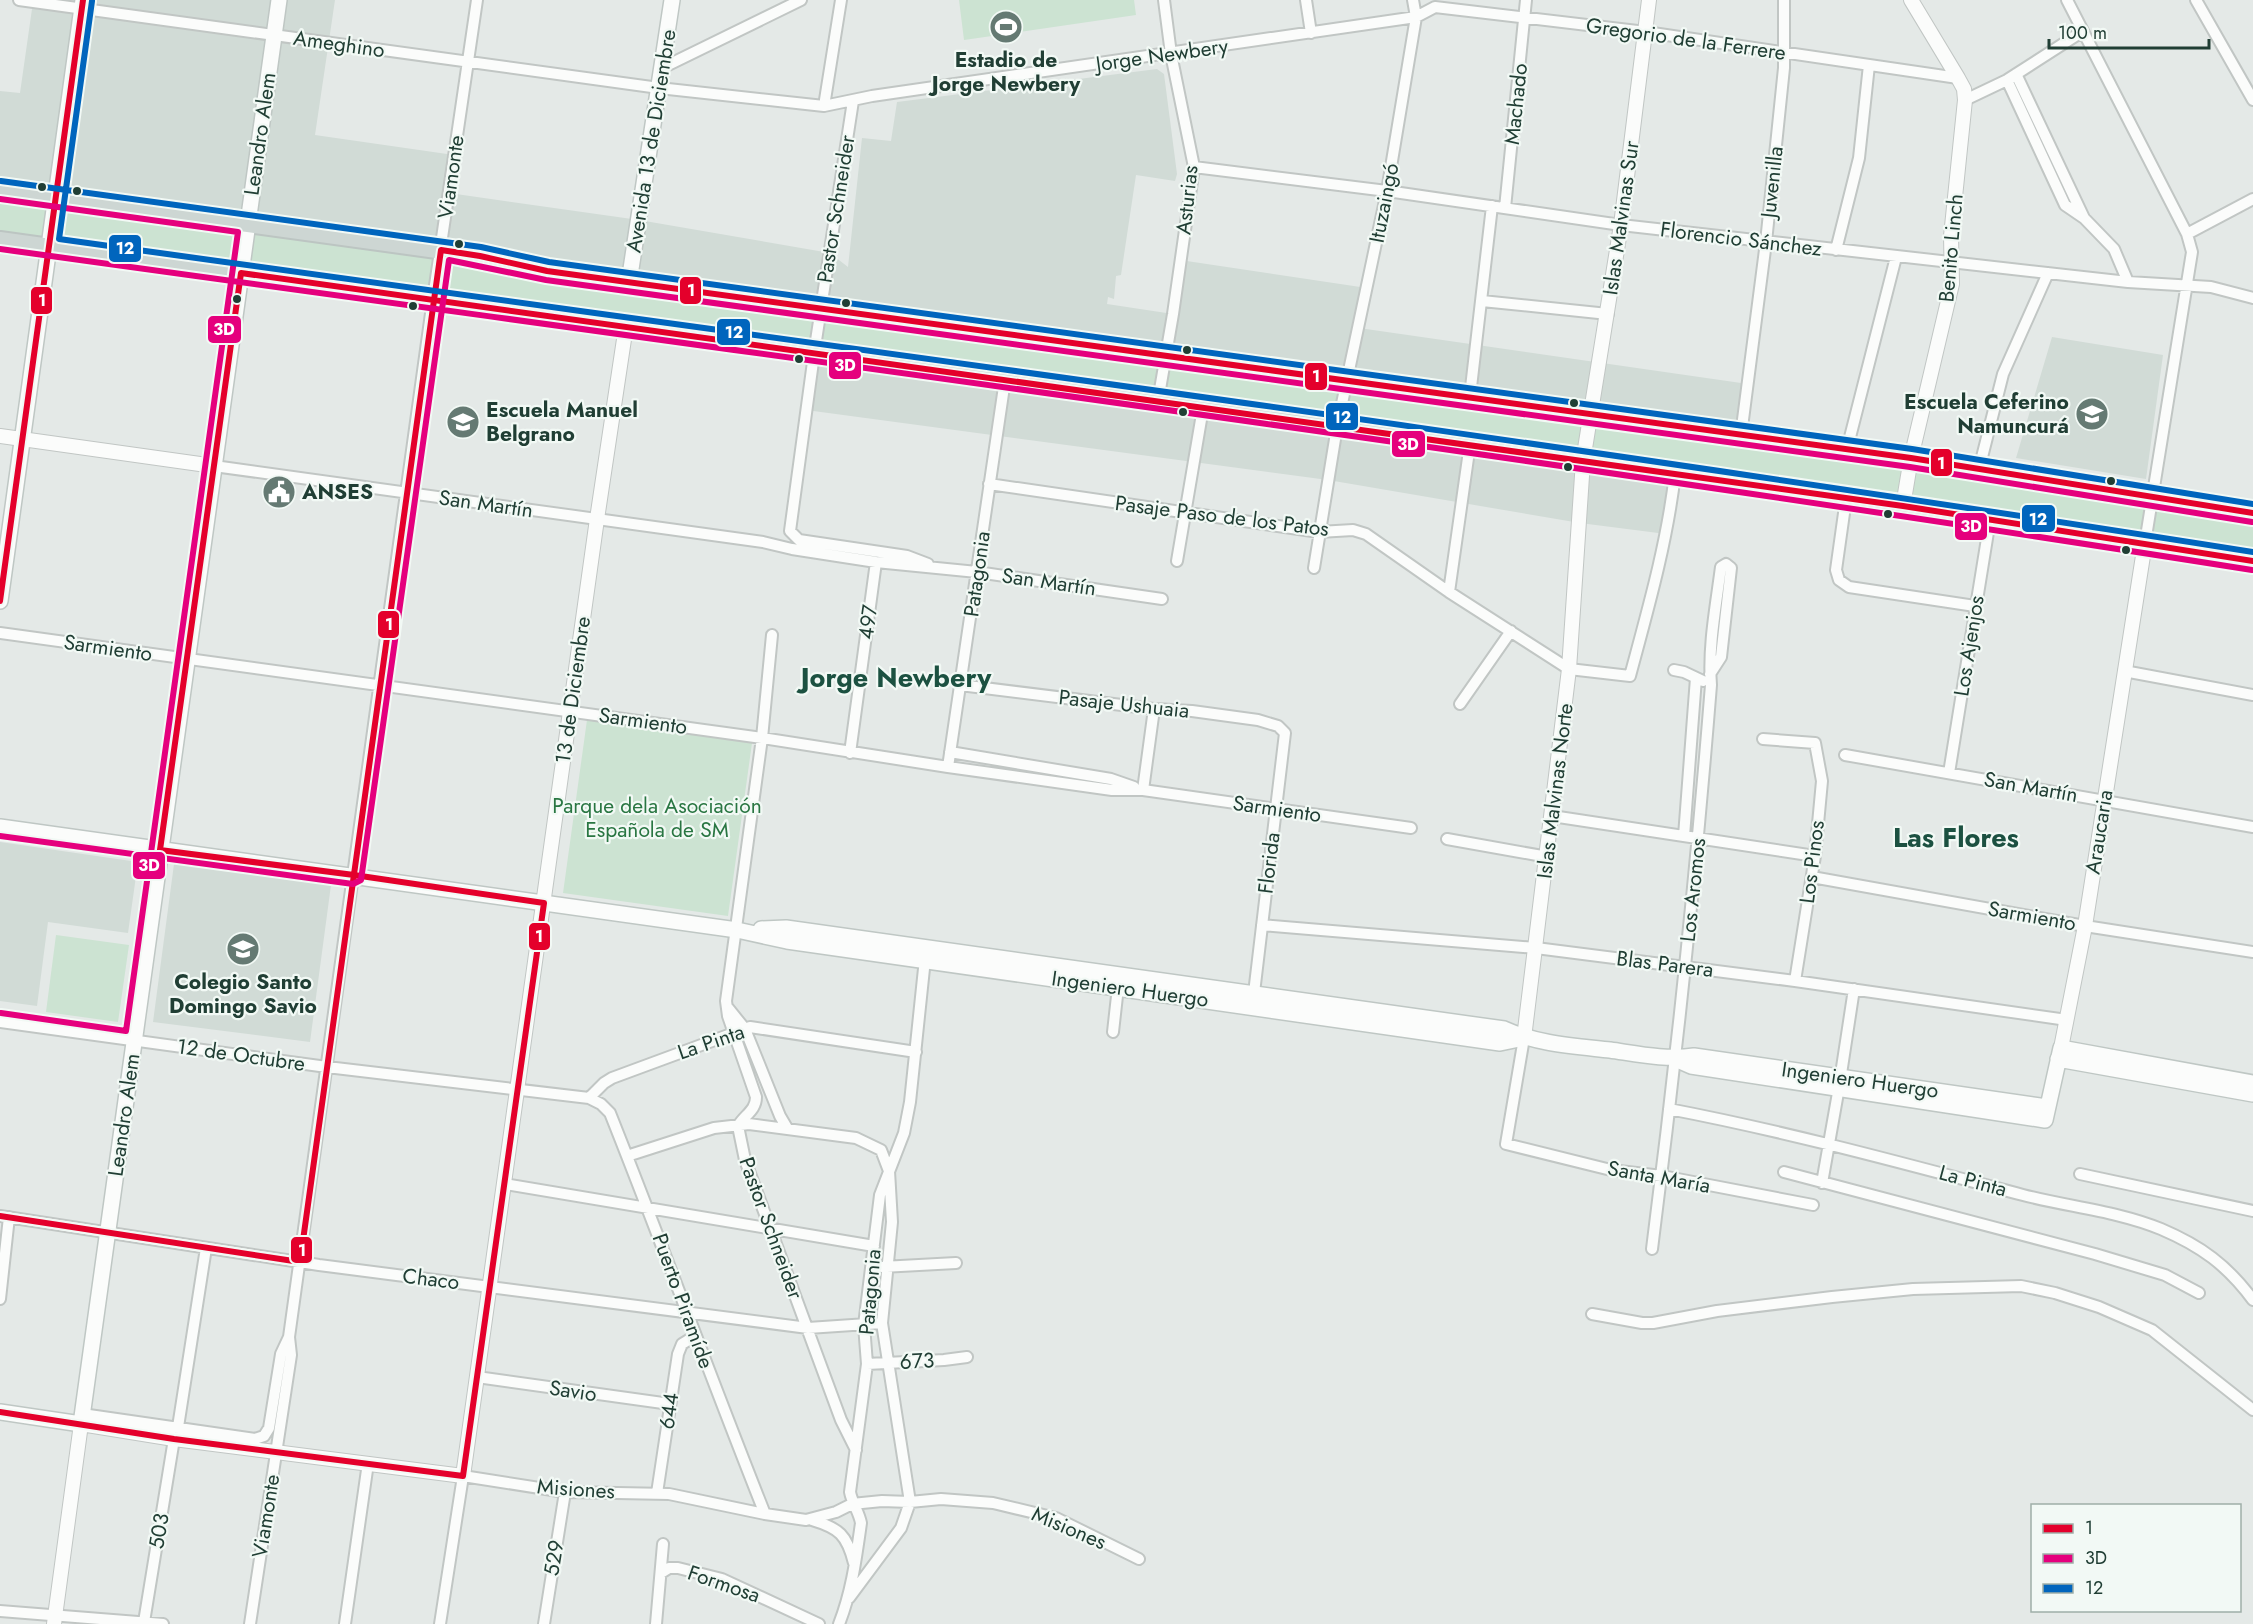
<svg xmlns="http://www.w3.org/2000/svg" width="2253" height="1624" font-family="Jost,sans-serif">
<rect width="100%" height="100%" fill="#e4e9e7"/>
<path fill="#d1dbd6" d="M19 0H335L315 135 454 155 449 193 639 220 830 253 848 267 862 138 891 141 897 102 1157 69 1164 74 1177 174 1175 181 1136 175 1121 275 1116 276 1114 299 1108 297 1107 304 1173 314 1180 260 1367 288 1359 328 1748 384 1741 435 1675 474 1666 534 1580 523 1328 480 806 410 820 307 0 190V91L20 93 33 2Z
M2052 337 2163 355 2146 479 2016 458Z
M0 842 138 862 128 933 48 922 37 1006 0 1001Z
M174 864 331 885 310 1042 153 1022Z"/>
<path fill="#cce3d2" d="M959 0H1134L1136 15 964 40Z
M0 190 2253 513V561L0 240Z
M587 720 752 743 728 916 563 893Z
M56 935 129 945 118 1022 46 1012Z"/>
<g fill="none" stroke-linecap="round" stroke-linejoin="round">
<defs>
<path id="minor" d="M19 0 659 88 824 106 872 96 1416 17 1435 7 1646 32 1958 78
M1306 0 1311 33
M2067 0 2187 234 2192 252 2145 543
M2196 0 2253 100
M662 68 801 0
M2016 74 2084 218
M2007 80 2065 205 2084 218 2114 249 2128 282
M1965 100 2007 80 2083 31
M853 101 815 347 790 531 799 540 907 556 928 564
M824 106 841 0
M1194 167 1387 191 1621 225 2128 282 2211 287 2253 298
M1505 208 1526 0
M2187 234 2253 199
M1836 250 1859 158 1869 65
M1482 301 1608 314
M1470 396 1492 206
M1158 401 1173 314 1194 167 1171 54 1164 0
M1741 435 1766 242 1784 68V0
M1847 449 1896 257
M214 466 763 542 792 549 876 562 977 572 1162 599
M1979 469 2003 374 2048 273
M989 484 1319 532 1353 530 1366 534 1449 592 1569 669 1630 676C1648 609 1667 543 1675 474
M1846 499 1836 570 1839 580 1849 587 1975 606
M1177 561 1203 408
M1314 568 1337 427 1387 191 1416 17 1413 0
M1449 592 1470 444
M0 633 762 738 948 767 1112 790H1143L1411 828
M772 635 762 738 726 1001 728 1016 756 1097C756 1111 744 1115 738 1126L745 1160 841 1420 856 1450
M1674 670 1684 672 1703 681
M2124 671 2253 695
M960 685 1154 709 1192 711 1258 720 1278 726 1285 733 1254 993
M1460 704 1511 631
M1763 739 1815 743 1822 781 1815 856 1795 981
M950 752 1111 779 1134 787
M850 753 876 562
M1845 755 2253 827
M948 767 1005 380
M1949 773 1990 520
M1143 790 1154 709
M1552 816 1815 856
M1684 836 1696 678
M1447 839 1548 857
M1812 877 2085 926 2253 952
M1262 925 1536 948 1795 981 2067 1020
M728 1008 745 1029 780 1116 787 1128
M0 1022 327 1067 589 1098 601 1104 610 1113C663 1246 712 1381 765 1514
M1113 1032 1118 987
M1524 1038 1506 1144 1611 1170 1662 1176 1813 1205
M589 1098 604 1083 612 1078 750 1027 916 1052
M1669 1109C1789 1132 1906 1164 2023 1195 2069 1207 2117 1211 2161 1229 2201 1246 2227 1265 2253 1300
M627 1156 714 1128 749 1124 856 1138 881 1150 889 1171 892 1222 882 1323 910 1502 901 1528 849 1598
M1784 1172 2095 1254 2165 1275 2199 1293
M2080 1174 2253 1211
M1822 1183 1839 1087 1854 989
M505 1184 874 1246
M0 1216 319 1265 808 1328 882 1323
M1652 1249C1676 1062 1696 873 1711 685 1708 646 1716 606 1721 567L1726 564 1731 568 1721 657 1710 674
M882 1267 956 1263
M0 1299 9 1217
M1592 1314 1642 1323H1653L1717 1311 1832 1297 1913 1289 2021 1286 2055 1293 2099 1307 2152 1330 2253 1410
M867 1364 944 1360 967 1357
M477 1377 670 1404
M82 1414 255 1439 264 1436 269 1428 281 1354 289 1337
M178 1427 206 1248
M657 1493 678 1354 682 1344 695 1336
M812 1520C839 1528 847 1535 854 1563
M661 1573 669 1568H678L722 1579 819 1624
M0 1611 163 1624
M144 1622 174 1439
M250 1624 291 1355 289 1337 433 299 477 0
M345 1624 368 1463
M440 1624 463 1476 565 1492 669 1494 765 1514 806 1520 836 1512 852 1504 882 1501 910 1502 941 1499 993 1503 1056 1518 1139 1559
M544 1624 565 1492
M656 1624 663 1544
M839 1624C852 1591 856 1558 861 1523 859 1512 852 1503 850 1492L867 1364 864 1325 880 1195 904 1133 910 1102 925 959"/>
<path id="tertiary" d="M0 436 214 466
M1903 506 1911 458 1952 284 1951 236 1965 100 1964 89 1958 78 1911 0
M1524 1038 1569 669 1583 461 1621 225 1649 0
M2061 1048 2085 926 2145 543
M54 1624 81 1424 174 1439 463 1476 597 519 626 326"/>
<path id="secondary" d="M629 282 672 0
M0 601 83 0
M0 827 737 930 787 941 1500 1043 1524 1038
M761 929 786 928 1504 1029C1537 1044 1574 1046 1610 1050 1638 1054 1666 1060 1694 1056L2047 1107
M1675 1059 1691 1066 2045 1120 2061 1048 2253 1083
M2058 1059 2253 1094
M0 1412 81 1424 279 0"/>
<path id="primary" d="M0 190 480 256 547 271 629 282 1592 413 1911 458 2253 513
M0 240 1470 444 1903 506 2253 561"/>
</defs>
<use href="#minor" stroke="#c1c6c4" stroke-width="14"/>
<use href="#tertiary" stroke="#c1c6c4" stroke-width="16"/>
<use href="#secondary" stroke="#bfc7c4" stroke-width="18"/>
<use href="#primary" stroke="#bcc5c2" stroke-width="20"/>
<use href="#minor" stroke="#fbfcfb" stroke-width="10"/>
<use href="#tertiary" stroke="#fbfcfb" stroke-width="14"/>
<use href="#secondary" stroke="#fbfcfb" stroke-width="15"/>
<use href="#primary" stroke="#cdd6d3" stroke-width="16"/>
<defs>
<path id="bus-1" d="M0 601 83 0
M0 1216 300 1262 441 250 480 256 547 271 1911 458 2253 513
M0 1412 174 1439 463 1476 544 903 354 875 160 850 241 273 1903 506 2253 561"/>
<path id="bus-2" d="M0 199 238 232 126 1031 1 1013
M0 249C751 353 1503 452 2252 570
M0 836 353 884 361 880 449 260 546 280 1910 467 2252 522"/>
<path id="bus-3" d="M92 1 59 239C791 341 1523 437 2253 552
M1 181 481 247 549 262 1912 449 2253 504"/>
</defs>
<use href="#bus-1" stroke="#f2f9f5" stroke-width="10"/>
<use href="#bus-2" stroke="#f2f9f5" stroke-width="10"/>
<use href="#bus-3" stroke="#f2f9f5" stroke-width="10"/>
<use href="#bus-1" stroke="#e4002b" stroke-width="6"/>
<use href="#bus-2" stroke="#e5007d" stroke-width="6"/>
<use href="#bus-3" stroke="#0065bd" stroke-width="6"/>
</g>
<defs>
<symbol id="stadium-disc" viewBox="-11 -11 22 22"><circle r="9.5" fill="#657a73" stroke="#f2f9f5"/><path d="M0-5a6.5 5 0 1 0 0 10a6.5 5 0 1 0 0-10ZM-3.5-1.8h7v3.6h-7Z" fill="#fff"/></symbol>
<symbol id="school-disc" viewBox="-11 -11 22 22"><circle r="9.5" fill="#657a73" stroke="#f2f9f5"/><path d="M0-5L7-2L0 1L-7-2ZM-4 1L0 2.5L4 1V4Q0 6-4 4Z" fill="#fff"/></symbol>
<symbol id="civic-disc" viewBox="-11 -11 22 22"><circle r="9.5" fill="#657a73" stroke="#f2f9f5"/><path d="M-.6-6.5H3V-4.5H.6V-3L4-1V1h2V6H-6V1h2V-1L-.6-3ZM-1.2 2.5V6h2.4V2.5Z" fill="#fff"/></symbol>
</defs>
<g fill-rule="evenodd">
<use href="#stadium-disc" x="987" y="8" width="38" height="38"/>
<use href="#school-disc" x="2073" y="395" width="38" height="38"/>
<use href="#school-disc" x="444" y="403" width="38" height="38"/>
<use href="#civic-disc" x="260" y="473" width="38" height="38"/>
<use href="#school-disc" x="224" y="930" width="38" height="38"/>
</g>
<g fill="#203e34" stroke="#f2f9f5" stroke-width="2">
<circle cx="42" cy="187" r="5"/>
<circle cx="77" cy="191" r="5"/>
<circle cx="459" cy="244" r="5"/>
<circle cx="237" cy="299" r="5"/>
<circle cx="846" cy="303" r="5"/>
<circle cx="413" cy="306" r="5"/>
<circle cx="1187" cy="350" r="5"/>
<circle cx="799" cy="359" r="5"/>
<circle cx="1574" cy="403" r="5"/>
<circle cx="1183" cy="412" r="5"/>
<circle cx="1568" cy="467" r="5"/>
<circle cx="2111" cy="481" r="5"/>
<circle cx="1888" cy="514" r="5"/>
<circle cx="2126" cy="550" r="5"/>
</g>
<g text-anchor="middle" dominant-baseline="central" stroke-width="4.5" stroke-linejoin="round" paint-order="stroke">
<g font-size="21" fill="#203e34" stroke="#f2f9f5">
<text transform="translate(1686 39) rotate(8)">Gregorio de la Ferrere</text>
<text transform="translate(339 44) rotate(8)">Ameghino</text>
<text transform="translate(1162 55) rotate(-8)">Jorge Newbery</text>
<text transform="translate(1516 104) rotate(-84)">Machado</text>
<text transform="translate(260 134) rotate(-82)">Leandro Alem</text>
<text transform="translate(651 141) rotate(-81)">Avenida 13 de Diciembre</text>
<text transform="translate(451 177) rotate(-82)">Viamonte</text>
<text transform="translate(1772 182) rotate(-84)">Juvenilla</text>
<text transform="translate(1187 200) rotate(-84)">Asturias</text>
<text transform="translate(1384 203) rotate(-79)">Ituzaingó</text>
<text transform="translate(836 209) rotate(-81)">Pastor Schneider</text>
<text transform="translate(1621 218) rotate(-82)">Islas Malvinas Sur</text>
<text transform="translate(1741 239) rotate(7)">Florencio Sánchez</text>
<text transform="translate(1951 248) rotate(-85)">Benito Linch</text>
<text transform="translate(486 504) rotate(8)">San Martín</text>
<text transform="translate(1222 516) rotate(7)">Pasaje Paso de los Patos</text>
<text transform="translate(977 574) rotate(-82)">Patagonia</text>
<text transform="translate(1049 582) rotate(8)">San Martín</text>
<text transform="translate(868 622) rotate(-82)">497</text>
<text transform="translate(1969 646) rotate(-81)">Los Ajenjos</text>
<text transform="translate(108 648) rotate(8)">Sarmiento</text>
<text transform="translate(573 690) rotate(-82)">13 de Diciembre</text>
<text transform="translate(1124 704) rotate(6)">Pasaje Ushuaia</text>
<text transform="translate(643 721) rotate(8)">Sarmiento</text>
<text transform="translate(2031 787) rotate(10)">San Martín</text>
<text transform="translate(1555 791) rotate(-83)">Islas Malvinas Norte</text>
<text transform="translate(1277 809) rotate(8)">Sarmiento</text>
<text transform="translate(2099 832) rotate(-81)">Araucaria</text>
<text transform="translate(1812 862) rotate(-83)">Los Pinos</text>
<text transform="translate(1269 863) rotate(-83)">Florida</text>
<text transform="translate(1693 890) rotate(-84)">Los Aromos</text>
<text transform="translate(2032 916) rotate(10)">Sarmiento</text>
<text transform="translate(1665 964) rotate(7)">Blas Parera</text>
<text transform="translate(1130 989) rotate(8)">Ingeniero Huergo</text>
<text transform="translate(711 1042) rotate(-19)">La Pinta</text>
<text transform="translate(241 1055) rotate(8)">12 de Octubre</text>
<text transform="translate(1860 1080) rotate(8)">Ingeniero Huergo</text>
<text transform="translate(124 1115) rotate(-82)">Leandro Alem</text>
<text transform="translate(1659 1177) rotate(10)">Santa María</text>
<text transform="translate(1973 1181) rotate(15)">La Pinta</text>
<text transform="translate(771 1228) rotate(70)">Pastor Schneider</text>
<text transform="translate(431 1279) rotate(7)">Chaco</text>
<text transform="translate(870 1292) rotate(-85)">Patagonia</text>
<text transform="translate(683 1301) rotate(70)">Puerto Piramíde</text>
<text transform="translate(917 1361) rotate(-3)">673</text>
<text transform="translate(573 1391) rotate(8)">Savio</text>
<text transform="translate(669 1411) rotate(-82)">644</text>
<text transform="translate(576 1489) rotate(4)">Misiones</text>
<text transform="translate(266 1516) rotate(-81)">Viamonte</text>
<text transform="translate(1069 1528) rotate(23)">Misiones</text>
<text transform="translate(159 1531) rotate(-81)">503</text>
<text transform="translate(554 1558) rotate(-81)">529</text>
<text transform="translate(724 1584) rotate(19)">Formosa</text>
</g>
<g font-size="21" font-weight="bold" fill="#203e34" stroke="#f2f9f5">
<text x="1006" y="60">Estadio de<tspan x="1006" dy="24">Jorge Newbery</tspan></text>
<text x="2069" y="402" text-anchor="end">Escuela Ceferino<tspan x="2069" dy="24">Namuncurá</tspan></text>
<text x="486" y="410" text-anchor="start">Escuela Manuel<tspan x="486" dy="24">Belgrano</tspan></text>
<text x="302" y="492" text-anchor="start">ANSES</text>
<text x="243" y="982">Colegio Santo<tspan x="243" dy="24">Domingo Savio</tspan></text>
</g>
<g font-size="21" fill="#297642" stroke="#f2f9f5">
<text x="657" y="806">Parque dela Asociación<tspan x="657" dy="24">Española de SM</tspan></text>
</g>
<g font-size="27" font-weight="bold" fill="#1c5141" stroke="#f2f9f5">
<text x="896" y="677">Jorge Newbery</text>
<text x="1956" y="837">Las Flores</text>
</g>
</g>
<g stroke="#f2f9f5" stroke-width="2">
<rect x="108" y="234" width="34" height="29" rx="6" fill="#0065bd"/>
<rect x="679" y="276" width="23" height="29" rx="6" fill="#e4002b"/>
<rect x="30" y="286" width="23" height="29" rx="6" fill="#e4002b"/>
<rect x="207" y="315" width="35" height="29" rx="6" fill="#e5007d"/>
<rect x="716" y="318" width="35" height="28" rx="6" fill="#0065bd"/>
<rect x="828" y="351" width="34" height="29" rx="6" fill="#e5007d"/>
<rect x="1304" y="362" width="24" height="29" rx="6" fill="#e4002b"/>
<rect x="1325" y="402" width="34" height="29" rx="6" fill="#0065bd"/>
<rect x="1391" y="430" width="35" height="28" rx="6" fill="#e5007d"/>
<rect x="1930" y="448" width="23" height="29" rx="6" fill="#e4002b"/>
<rect x="2021" y="504" width="35" height="29" rx="6" fill="#0065bd"/>
<rect x="1954" y="512" width="34" height="29" rx="6" fill="#e5007d"/>
<rect x="377" y="610" width="23" height="29" rx="6" fill="#e4002b"/>
<rect x="132" y="851" width="34" height="29" rx="6" fill="#e5007d"/>
<rect x="528" y="922" width="23" height="29" rx="6" fill="#e4002b"/>
<rect x="290" y="1236" width="23" height="28" rx="6" fill="#e4002b"/>
</g>
<g font-size="16" text-anchor="middle" font-weight="bold" fill="#fff">
<text x="125" y="254">12</text>
<text x="691" y="296">1</text>
<text x="42" y="306">1</text>
<text x="224" y="335">3D</text>
<text x="734" y="338">12</text>
<text x="845" y="371">3D</text>
<text x="1316" y="382">1</text>
<text x="1342" y="423">12</text>
<text x="1408" y="450">3D</text>
<text x="1941" y="469">1</text>
<text x="2038" y="525">12</text>
<text x="1971" y="532">3D</text>
<text x="389" y="630">1</text>
<text x="149" y="871">3D</text>
<text x="539" y="942">1</text>
<text x="302" y="1256">1</text>
</g>
<rect x="2031" y="1504" width="210" height="108" fill="#f2f9f5" stroke="#9eaea8" stroke-width="1.5"/>
<rect x="2043" y="1524" width="30" height="9" fill="#e4002b" stroke="#9eaea8" stroke-width="1.5"/>
<text x="2085" y="1534" font-size="18" fill="#203e34">1</text>
<rect x="2043" y="1554" width="30" height="9" fill="#e5007d" stroke="#9eaea8" stroke-width="1.5"/>
<text x="2085" y="1564" font-size="18" fill="#203e34">3D</text>
<rect x="2043" y="1584" width="30" height="9" fill="#0065bd" stroke="#9eaea8" stroke-width="1.5"/>
<text x="2085" y="1594" font-size="18" fill="#203e34">12</text>
<path d="M2049 39v9h160v-9" fill="none" stroke="#203e34" stroke-width="3"/>
<text x="2058" y="39" font-size="18" fill="#203e34" stroke="#f2f9f5" stroke-width="4.5" paint-order="stroke">100 m</text>
</svg>
